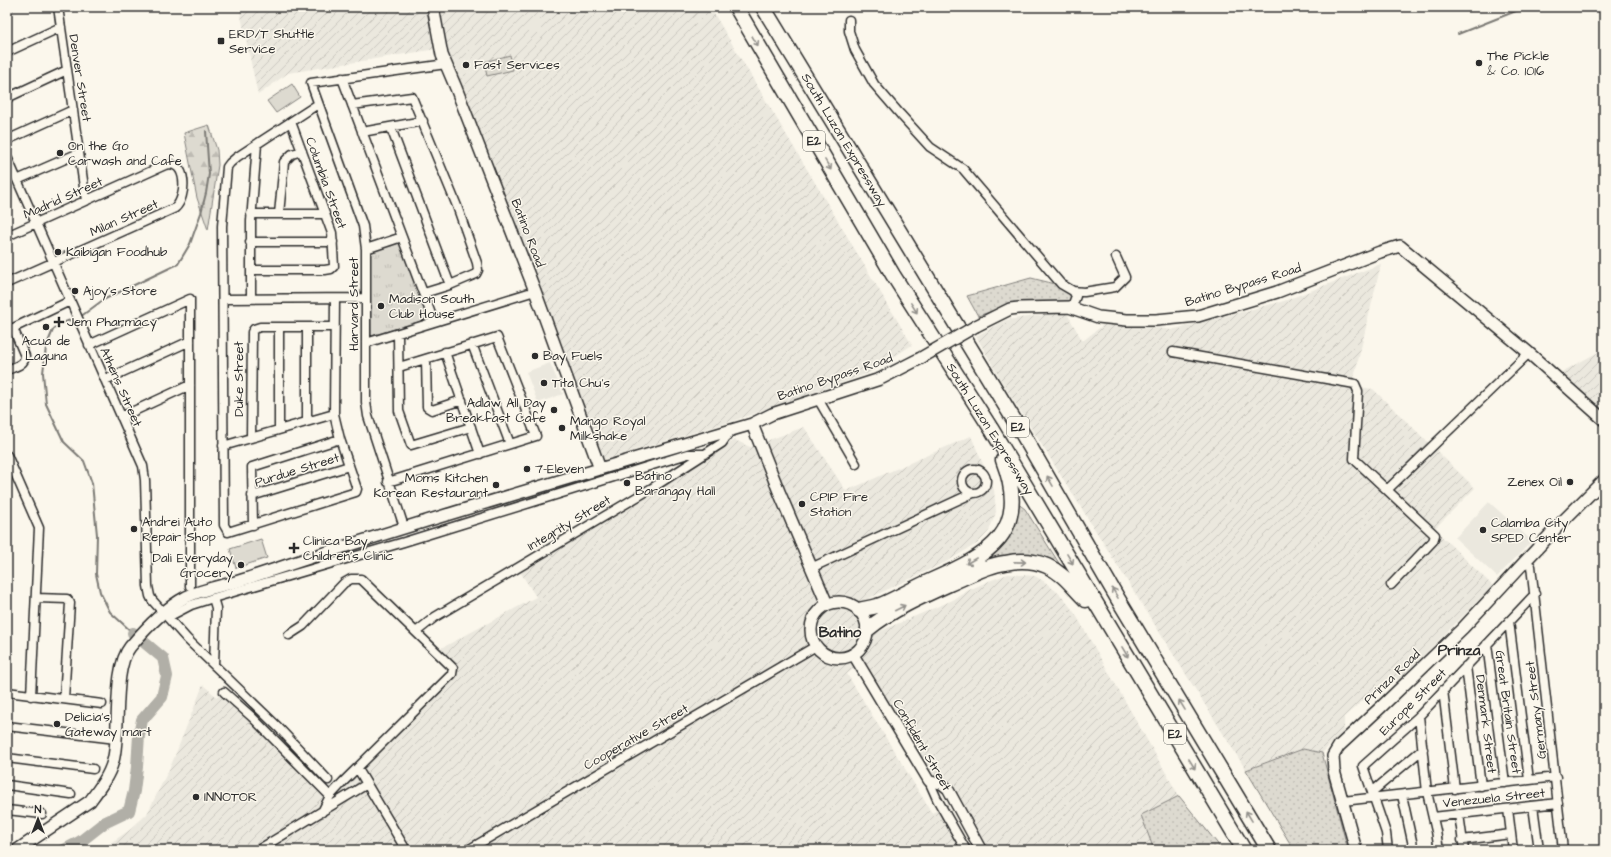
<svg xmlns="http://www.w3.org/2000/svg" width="1611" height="857" font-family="'Architects Daughter',sans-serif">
<defs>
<pattern id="industrial-furrows" width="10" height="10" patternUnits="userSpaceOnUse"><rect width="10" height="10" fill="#ebe8de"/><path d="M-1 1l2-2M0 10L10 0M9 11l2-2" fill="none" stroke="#cac7bf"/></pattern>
<pattern id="grass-dots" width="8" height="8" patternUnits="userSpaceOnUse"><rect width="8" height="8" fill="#dddad0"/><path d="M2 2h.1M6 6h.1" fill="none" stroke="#bebbb3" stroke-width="1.8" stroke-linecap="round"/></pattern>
<pattern id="forest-firs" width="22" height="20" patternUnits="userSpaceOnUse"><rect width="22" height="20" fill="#dddad0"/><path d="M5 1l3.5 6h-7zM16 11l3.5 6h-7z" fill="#bebbb3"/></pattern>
<pattern id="park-tufts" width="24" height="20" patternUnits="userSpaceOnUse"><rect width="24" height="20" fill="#dddad0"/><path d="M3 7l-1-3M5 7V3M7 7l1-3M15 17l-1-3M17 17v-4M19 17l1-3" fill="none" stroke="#bebbb3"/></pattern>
</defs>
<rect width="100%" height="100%" fill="#fbf7ec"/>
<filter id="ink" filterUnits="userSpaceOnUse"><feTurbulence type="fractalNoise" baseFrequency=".025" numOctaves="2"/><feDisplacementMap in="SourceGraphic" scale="8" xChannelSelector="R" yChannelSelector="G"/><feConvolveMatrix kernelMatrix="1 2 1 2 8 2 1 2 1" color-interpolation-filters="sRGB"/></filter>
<g filter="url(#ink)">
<path fill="#ebe8de" d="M477 58 480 70 457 76 451 61Z
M550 363 563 394 538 403 526 372Z
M1489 502 1532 541 1497 577 1455 538Z"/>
<path fill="url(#industrial-furrows)" d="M239 7H427L436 49 288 73 258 95Z
M437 7H710L912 345 869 373 736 420 602 460 537 282 457 76 479 70 477 58 451 61 446 49Z
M1381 264 1352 386 1373 389 1475 488 1434 529 1493 586 1399 680 1389 678 1344 717V731L1322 753 1303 749 1246 770 999 377 976 336 1006 320 1066 312 1082 340H1084L1107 322 1135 323 1171 330 1284 301Z
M1604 349V411L1558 374Z
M804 427 846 491 971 436 994 490 996 512 989 531 978 543 946 562 865 600 876 633 953 600 967 591 989 581 1008 574 1035 576 1045 582 1063 597 1076 615 1179 796 1141 815 1154 850H975L932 771 921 767 861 663 847 674 932 813 945 806 966 850H95L109 844 131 829 147 814 172 763 203 685 217 697 224 686 327 787 336 780 447 671 455 668 440 649 536 597 519 570 735 440 750 447Z"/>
<path fill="url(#grass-dots)" stroke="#84827e" d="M1031 278 1080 290 1073 309 1012 304 978 316 967 296Z
M1017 503 1025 509 1062 568 988 563 983 561C1008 547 1010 528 1017 503Z
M1303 749 1322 753 1348 850H1294L1246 770Z
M1179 796 1217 843 1221 850H1154L1141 815Z"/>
<path fill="url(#forest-firs)" stroke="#84827e" d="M209 125 217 150 218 165 208 230 197 198 184 133Z"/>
<path fill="url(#park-tufts)" stroke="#84827e" d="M400 242 428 315 425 320 371 336 370 252Z"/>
<path fill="#dddad0" stroke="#84827e" d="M510 55 513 70 487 76 484 62Z
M292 84 300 97 276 113 267 101Z
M261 539 267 558 236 568 230 549Z"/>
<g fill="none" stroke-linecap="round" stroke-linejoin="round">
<path stroke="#7b7a75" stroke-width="2" d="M1458 34 1526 7
M80 317 103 300 178 264 190 244 201 213 206 193 209 174 206 131
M75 318 58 325 53 330 46 347 43 373 46 404 64 442 84 461 92 483 97 535 96 574 100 592 110 612 133 633"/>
<path stroke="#b1afa7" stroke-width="12" d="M64 850 81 841 104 823 129 811 134 791 137 767 139 735 142 720 162 697 167 676 163 658 133 633"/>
<defs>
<path id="minor" d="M7 7H8
M58 7 86 201
M849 20V31L855 50 874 84 900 114 930 147 963 169 1061 284 1073 291 1076 296 1073 304 1069 307
M7 52 61 27
M342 78 434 322
M7 98 67 70
M318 104 237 157 230 163 227 167 222 226 224 525 228 532 356 492 357 489 340 439 334 414 335 299
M352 105 412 97 457 206 477 263 478 270 476 274 450 285 424 293
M391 128 450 285
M362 132 423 121
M7 140 73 110
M7 157 143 466 145 480 148 586 150 596 152 600 187 639 278 727 328 780
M17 180 79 153
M251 214H325
M279 214 284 162 292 154 302 151
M7 236 165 165C188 158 187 198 175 208L7 283
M250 242H333
M366 249 402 237
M251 270H325L331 269 334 266 332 233 291 122
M1073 291 1084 292 1115 287 1125 277 1116 257
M224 299 366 298
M251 299V221L257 144
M7 331 70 301
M398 334 399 411 411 445 471 427
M366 343 535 291
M472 344 510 444
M89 345 190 299V586
M445 352 480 454
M1173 352 1355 384 1358 391 1354 459 1435 535 1433 541 1391 585
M426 359 427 407 432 410 462 400
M7 370C14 367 25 365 25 356L13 328
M105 380 190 341
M818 399 856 464
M121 417 190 385
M307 421V327
M279 429V327
M251 438 252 332 254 329 260 327H334
M223 446 334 414
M7 455 39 528 31 696
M962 481a12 12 0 1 1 24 0a12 12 0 1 1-24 0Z
M388 482 536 436 497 337 399 367
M1387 490 1529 353
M252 496 349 466
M253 525 252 467 340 439
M404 527 368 416 366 402V249L363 226 311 83 446 64
M1531 566 1563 850
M811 568 973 493
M36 598 67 599 70 603 64 699
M168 617 191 605 213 598
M1509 621 1529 780
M416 632 435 617 652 488 722 443 731 430
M289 635 303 626 344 583 351 579H361L453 668 452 674 343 782 330 796 322 812
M1487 644 1505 783
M214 665 216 608 213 598 404 542 688 454H705
M1466 666 1481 786
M1443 690 1455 789
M7 692 102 704
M224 692 252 717 330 796
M1419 716 1427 792 1436 831 1439 850
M7 726 116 739
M7 758 93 769
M358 769 406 850
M929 781 937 799 966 850
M7 785 71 794
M1372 792 1423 749
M1402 795 1414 850
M1343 801 1556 777
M1533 806 1539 850
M1508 809 1513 850
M7 810 42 814
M1459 814 1464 850
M1433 817 1558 803
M1462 840 1511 834
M258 850 367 784
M468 850 816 646
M1388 850 1386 833 1363 766 1419 716 1535 594"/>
<path id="tertiary" d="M853 654 929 781 942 784 948 789 981 850"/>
<path id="secondary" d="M433 7 442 55 456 88 535 291 600 469
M976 326 1010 309 1019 308 1069 307 1098 317 1127 320H1156L1198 316 1277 292 1380 252 1400 246 1529 353 1604 420
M752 424 780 494 827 604
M811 630a28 28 0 1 1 56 0a28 28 0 1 1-56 0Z
M17 850 90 801C99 789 109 776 113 761 121 733 112 669 130 647 145 629 165 608 186 597 203 589 223 586 242 580 273 570 305 559 337 549 474 505 613 465 752 424L772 414 880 379 919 359
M1356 850 1334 771 1333 756 1339 746 1380 708 1463 628 1560 524 1604 480"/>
<path id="motorway" d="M736 7 893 275 992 430 1244 850
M763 7 1022 433 1118 599 1269 850
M859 610C867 608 876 607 883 604 899 597 914 588 930 581 989 555 1031 533 1003 460
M868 629C894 608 925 595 956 581 972 574 988 565 1005 563 1019 560 1035 561 1047 566 1065 574 1073 588 1086 600"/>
</defs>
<use href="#minor" stroke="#2b2b2b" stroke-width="11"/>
<use href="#tertiary" stroke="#2b2b2b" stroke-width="13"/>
<use href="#secondary" stroke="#2b2b2b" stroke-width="14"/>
<use href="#motorway" stroke="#2b2b2b" stroke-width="17"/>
<use href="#minor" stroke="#fbf7ec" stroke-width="8"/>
<use href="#tertiary" stroke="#fbf7ec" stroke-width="10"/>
<use href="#secondary" stroke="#fbf7ec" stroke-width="11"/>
<use href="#motorway" stroke="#fbf7ec" stroke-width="14"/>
<defs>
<path id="secondary-bridge" d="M919 359 976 326"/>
</defs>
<use href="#secondary-bridge" stroke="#2b2b2b" stroke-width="14" stroke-linecap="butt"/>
<use href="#secondary-bridge" stroke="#fbf7ec" stroke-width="11"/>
</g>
<defs><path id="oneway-shaft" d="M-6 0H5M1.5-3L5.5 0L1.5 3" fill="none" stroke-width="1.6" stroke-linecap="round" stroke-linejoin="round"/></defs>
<g stroke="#93918c">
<use href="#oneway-shaft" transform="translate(755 41) rotate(60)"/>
<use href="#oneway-shaft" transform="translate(828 165) rotate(59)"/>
<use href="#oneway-shaft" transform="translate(914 308) rotate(58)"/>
<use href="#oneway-shaft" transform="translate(1050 481) rotate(-120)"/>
<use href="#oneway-shaft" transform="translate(1070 559) rotate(59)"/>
<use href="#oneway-shaft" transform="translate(971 561) rotate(150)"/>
<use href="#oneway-shaft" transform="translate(1020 562) rotate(1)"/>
<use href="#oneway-shaft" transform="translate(1115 593) rotate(-120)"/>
<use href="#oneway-shaft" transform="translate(900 608) rotate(-27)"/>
<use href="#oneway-shaft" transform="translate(1125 652) rotate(59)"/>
<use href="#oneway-shaft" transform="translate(1182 705) rotate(-121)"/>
<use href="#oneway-shaft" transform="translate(1192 764) rotate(59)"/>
<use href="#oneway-shaft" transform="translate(1249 816) rotate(-121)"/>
</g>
</g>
<g fill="#2b2b2b" stroke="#fbf7ec" stroke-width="1.5">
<rect x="217" y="37" width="8" height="8" rx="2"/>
<circle cx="1479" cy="63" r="4"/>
<circle cx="466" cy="65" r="4"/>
<circle cx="60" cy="153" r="4"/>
<circle cx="58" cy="252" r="4"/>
<circle cx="75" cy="291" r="4"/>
<circle cx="381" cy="306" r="4"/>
<path d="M57 316h4v4h4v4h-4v4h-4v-4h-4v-4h4z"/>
<circle cx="46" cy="327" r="4"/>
<circle cx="535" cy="356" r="4"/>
<circle cx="544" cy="383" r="4"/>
<circle cx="554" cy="410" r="4"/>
<circle cx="562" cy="428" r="4"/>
<circle cx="527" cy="469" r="4"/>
<circle cx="1570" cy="482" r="4"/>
<circle cx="627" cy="483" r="4"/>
<circle cx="496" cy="485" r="4"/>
<circle cx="802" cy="504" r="4"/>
<circle cx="134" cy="529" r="4"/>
<circle cx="1483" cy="530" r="4"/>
<path d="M292 542h4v4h4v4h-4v4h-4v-4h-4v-4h4z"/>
<circle cx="241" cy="565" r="4"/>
<circle cx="57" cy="724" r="4"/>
<circle cx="196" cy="797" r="4"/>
</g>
<g text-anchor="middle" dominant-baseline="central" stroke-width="3" stroke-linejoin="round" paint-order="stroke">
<g fill="#fbf7ec" stroke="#696865" stroke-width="1">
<rect x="803" y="131" width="22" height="20" rx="3"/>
<rect x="1007" y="417" width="22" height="20" rx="3"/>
<rect x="1164" y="724" width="22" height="20" rx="3"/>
</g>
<g font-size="12" font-weight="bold" fill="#2b2b2b">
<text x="814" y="141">E2</text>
<text x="1018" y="427">E2</text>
<text x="1175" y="734">E2</text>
</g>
<g font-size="13" fill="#2b2b2b" stroke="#fbf7ec" text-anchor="start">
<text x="229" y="34">ERD/T Shuttle<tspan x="229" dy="15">Service</tspan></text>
<text x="1487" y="56">The Pickle<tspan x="1487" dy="15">&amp; Co. 1016</tspan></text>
<text x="474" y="65">Fast Services</text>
<text x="68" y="146">On the Go<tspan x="68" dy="15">Carwash and Cafe</tspan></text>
<text x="66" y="252">Kaibigan Foodhub</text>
<text x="83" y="291">Ajoy's Store</text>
<text x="389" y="299">Madison South<tspan x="389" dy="15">Club House</tspan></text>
<text x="67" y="322">Jem Pharmacy</text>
<text x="46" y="341" text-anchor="middle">Acua de<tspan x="46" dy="15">Laguna</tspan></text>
<text x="543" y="356">Bay Fuels</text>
<text x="552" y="383">Tita Chu's</text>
<text x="546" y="403" text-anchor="end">Adlaw All Day<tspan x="546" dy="15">Breakfast Cafe</tspan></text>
<text x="570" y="421">Mango Royal<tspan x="570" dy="15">Milkshake</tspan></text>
<text x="535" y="469">7-Eleven</text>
<text x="635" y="476">Batino<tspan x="635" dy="15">Barangay Hall</tspan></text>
<text x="488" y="478" text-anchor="end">Moms Kitchen<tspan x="488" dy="15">Korean Restaurant</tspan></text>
<text x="1562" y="482" text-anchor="end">Zenex Oil</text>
<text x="810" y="497">CPIP Fire<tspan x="810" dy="15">Station</tspan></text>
<text x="142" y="522">Andrei Auto<tspan x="142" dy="15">Repair Shop</tspan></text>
<text x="1491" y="523">Calamba City<tspan x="1491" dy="15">SPED Center</tspan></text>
<text x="303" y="541">Clinica Bay<tspan x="303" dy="15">Children's Clinic</tspan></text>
<text x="233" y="558" text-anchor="end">Dali Everyday<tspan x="233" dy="15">Grocery</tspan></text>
<text x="65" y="717">Delicia's<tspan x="65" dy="15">Gateway mart</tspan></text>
<text x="204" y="797">INNOTOR</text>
</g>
<g font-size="13" fill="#2b2b2b" stroke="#fbf7ec">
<text transform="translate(80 78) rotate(81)">Denver Street</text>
<text transform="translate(844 140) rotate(59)">South Luzon Expressway</text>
<text transform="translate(326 183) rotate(70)">Columbia Street</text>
<text transform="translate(63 198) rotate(-24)">Madrid Street</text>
<text transform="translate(124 218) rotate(-24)">Milan Street</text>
<text transform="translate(528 233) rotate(69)">Batino Road</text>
<text transform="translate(1243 285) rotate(-17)">Batino Bypass Road</text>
<text transform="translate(354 304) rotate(-90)">Harvard Street</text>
<text transform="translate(835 377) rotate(-19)">Batino Bypass Road</text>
<text transform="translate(239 379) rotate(-90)">Duke Street</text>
<text transform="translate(121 387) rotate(66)">Athens Street</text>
<text transform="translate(990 429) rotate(58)">South Luzon Expressway</text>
<text transform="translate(297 470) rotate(-17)">Purdue Street</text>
<text transform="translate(569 523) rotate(-31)">Integrity Street</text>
<text transform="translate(1392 677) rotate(-44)">Prinza Road</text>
<text transform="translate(1413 702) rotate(-45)">Europe Street</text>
<text transform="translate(1536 710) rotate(-97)">Germany Street</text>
<text transform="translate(1508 712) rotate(82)">Great Britain Street</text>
<text transform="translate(1486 724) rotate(83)">Denmark Street</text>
<text transform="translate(636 737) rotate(-30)">Cooperative Street</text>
<text transform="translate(922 745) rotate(60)">Confident Street</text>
<text transform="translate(1494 798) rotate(-6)">Venezuela Street</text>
</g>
<g font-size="15" font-weight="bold" fill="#2b2b2b" stroke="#fbf7ec">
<text x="840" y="632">Batino</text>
<text x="1459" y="650">Prinza</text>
</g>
</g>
<rect width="1611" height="857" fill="none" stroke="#fbf7ec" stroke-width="24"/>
<rect x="12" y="12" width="1587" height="833" fill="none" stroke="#2b2b2b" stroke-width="1.5" filter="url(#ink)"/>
<g transform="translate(38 819)" stroke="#fbf7ec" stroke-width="3" paint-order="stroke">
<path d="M0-3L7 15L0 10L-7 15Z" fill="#2b2b2b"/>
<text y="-6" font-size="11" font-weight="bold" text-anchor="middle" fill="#2b2b2b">N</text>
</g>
</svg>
